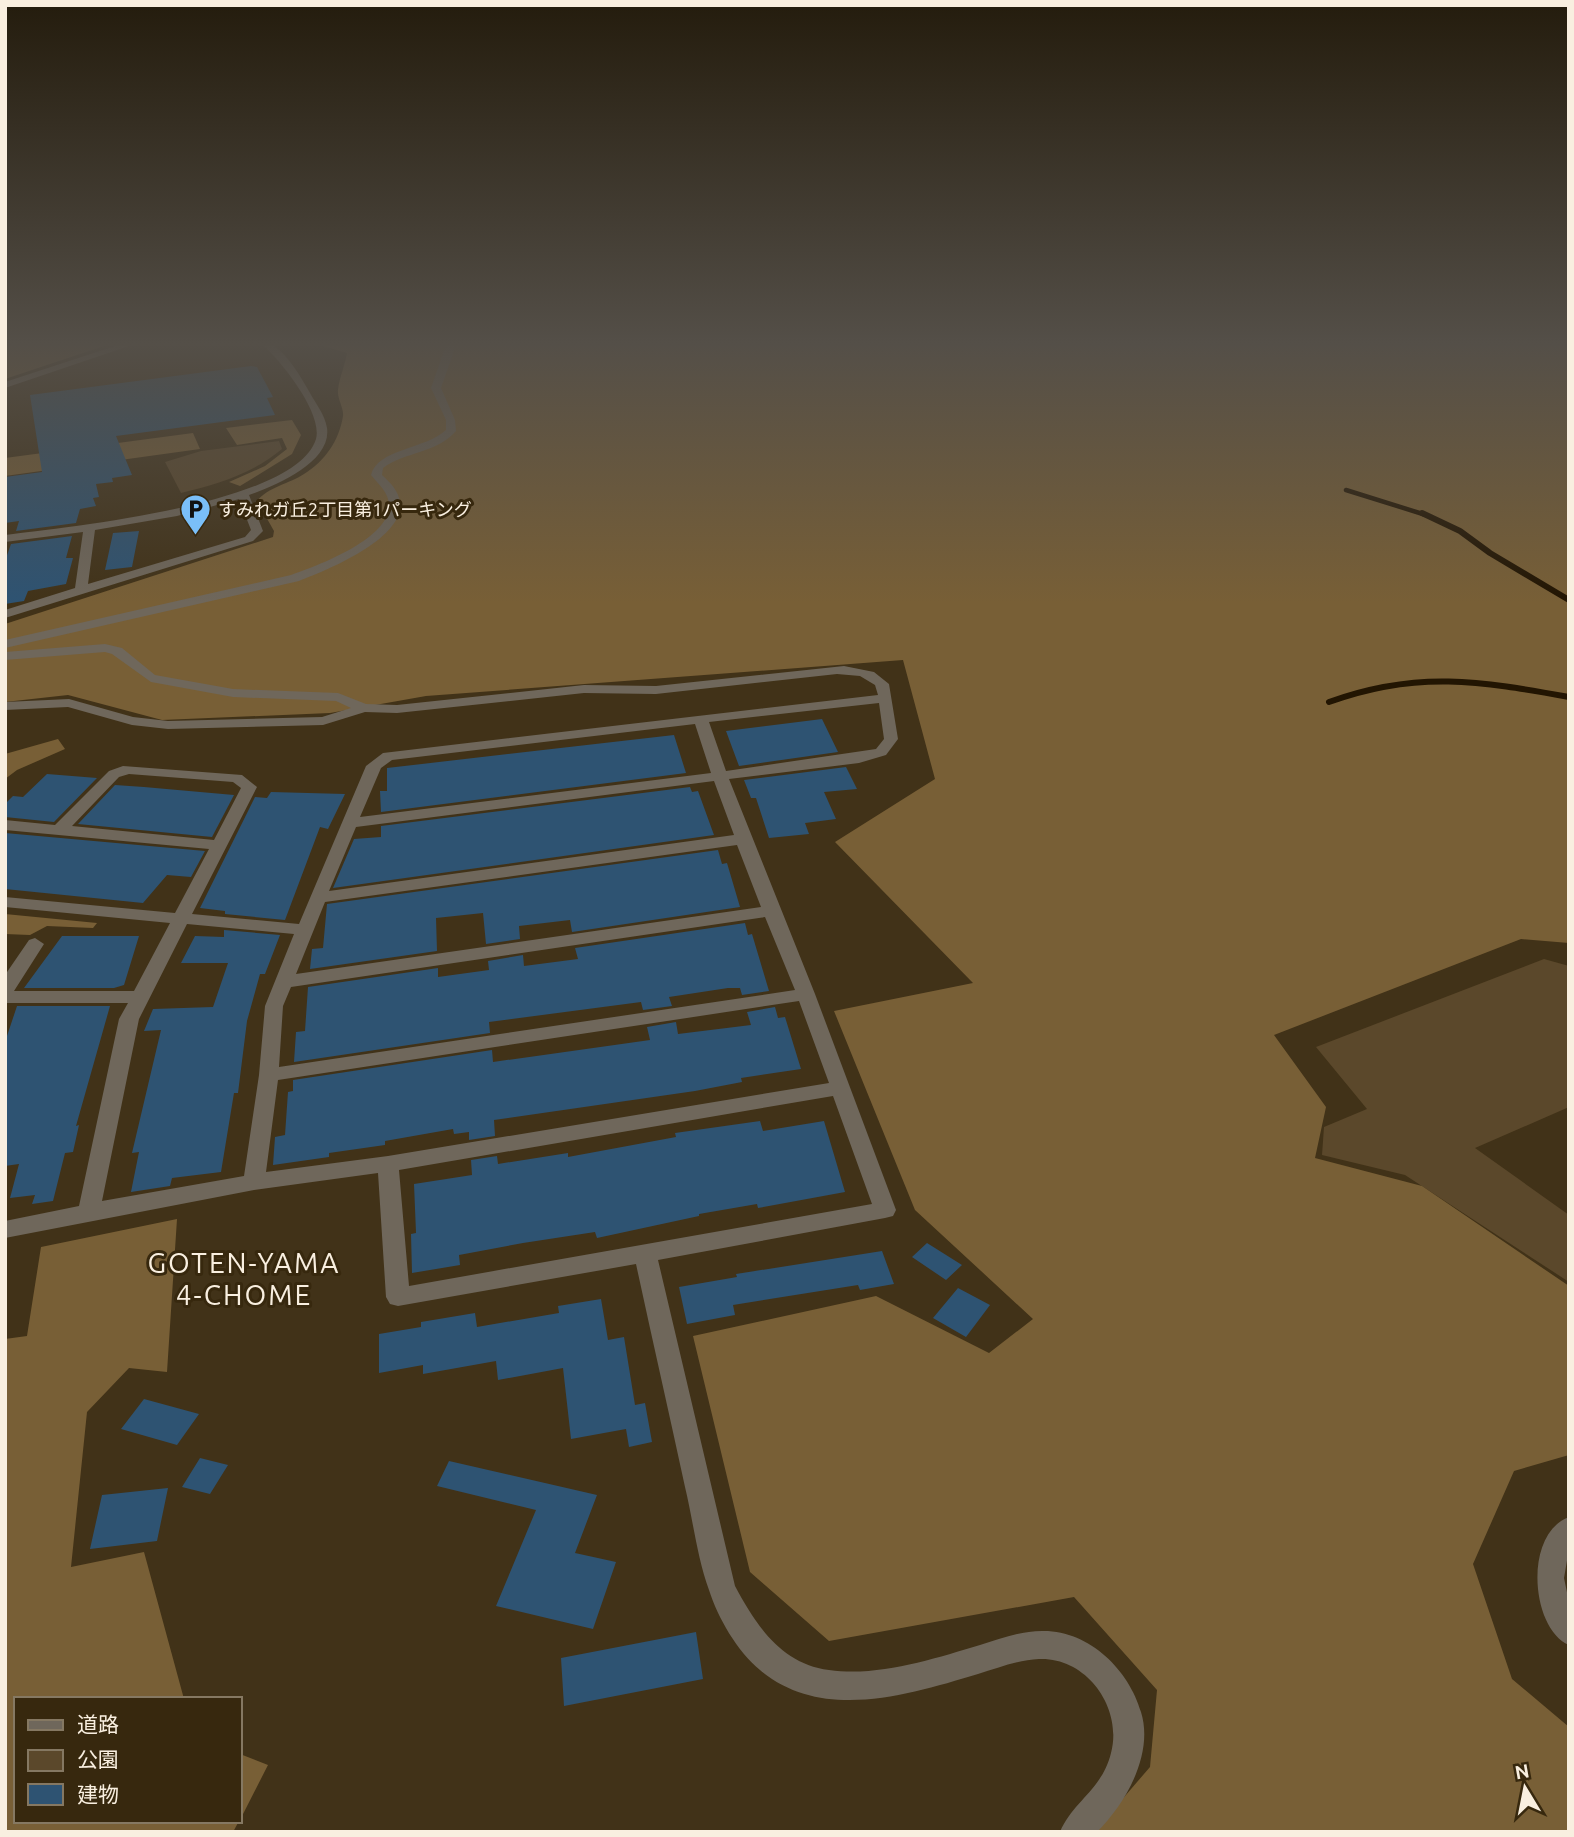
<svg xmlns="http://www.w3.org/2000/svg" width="1574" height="1837" font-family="Ubuntu,'Noto Sans JP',sans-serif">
<rect width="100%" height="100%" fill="#413218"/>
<path fill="#5b482b" d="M279 441 282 449C252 474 218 484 181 493L165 462 201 451Z
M1544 959 1569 966V1107L1475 1148 1569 1215V1282L1405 1175 1322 1155 1324 1127 1367 1109 1316 1047Z"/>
<path fill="#785f36" d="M5 345H107L5 379Z
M320 345H1569V943L1521 939 1274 1035 1326 1107 1315 1158 1422 1186 1569 1286V1455L1514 1471 1473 1564 1512 1679 1569 1727V1832H1094L1150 1767 1157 1690 1074 1597 829 1641 750 1572 693 1336 876 1296 989 1353 1033 1319 915 1210 834 1011 973 983 835 842 935 779 903 660 426 696 330 713 162 720 68 695 5 702V624L273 537 274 531 257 501C268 487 289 484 304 474 325 461 339 441 343 416 344 408 337 399 338 390 339 379 345 365 347 353Z
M292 420 301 435 292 454 240 486 229 482 265 466 287 449 282 438 237 445 226 428Z
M193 433 200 449 5 476V458Z
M58 739 65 749 17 770 5 779V754Z
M5 914 97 923 93 928 47 926 30 935 5 934Z
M177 1219 167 1372 129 1368 87 1412 71 1567 144 1552 184 1699H16V1821H239L233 1832H5V1339L27 1336 41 1247Z
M240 1754 268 1765 240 1820Z"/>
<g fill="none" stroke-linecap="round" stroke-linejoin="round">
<path stroke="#221502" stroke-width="4.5" d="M1346 490 1426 515"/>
<path stroke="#221502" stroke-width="6" d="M1422 513 1460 531 1490 553 1569 600
M1329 702C1417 670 1480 681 1569 697"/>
</g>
<path fill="#2e5372" d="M251 366 257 367 273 397 267 398 275 415 116 436 132 475 112 478 113 482 96 484 99 497 93 498 96 506 80 509 76 523 16 531 19 521 5 523V477L42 472 30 395Z
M139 531 132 567 105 570 113 533Z
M72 536 66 558H73L66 584 28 591 24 601 5 604V561L11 544Z
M822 719 838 752 739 766 726 731Z
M674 735 686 773 381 812 380 791H387V768Z
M846 767 857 789 824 792 836 819 805 823 809 834 769 838 756 798H751L744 780Z
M47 774 97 778 54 822 5 817V804L13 796 23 797Z
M115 785 144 787 234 795 212 837 78 824Z
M690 787 692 792 698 791 714 835 333 888 354 839 381 837V826Z
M271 792 345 794 328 829 320 827 285 920 225 914V911L200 908 255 797 267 798Z
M5 833 205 851 191 877 167 875 143 903 5 889Z
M718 850 722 864 727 863 740 907 572 932 570 920 519 926 520 939 486 944 483 913 436 918 437 951 310 969 312 949 323 948 327 904Z
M745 923 748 935 752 934 769 991 742 995 740 988H728L669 997 672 1006 643 1010 641 1002 489 1022 490 1033 294 1062 296 1032 305 1031 308 987 438 968V977L489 970 488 961 523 955 524 966 578 959 575 948Z
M224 930 280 935 265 974H260L247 1021 238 1093H234L221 1172 172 1178 170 1186 131 1192 139 1152 132 1153 161 1030 144 1031 153 1009 213 1007 228 963H181L195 936 224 937Z
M62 936H139L124 985 114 988H24Z
M17 1006H110L76 1126 79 1125 73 1152 65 1153 53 1201 32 1204 35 1195 10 1198 19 1164 5 1166V1042Z
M775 1007 778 1018 785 1017 801 1069 741 1078 742 1082 695 1091 494 1120 495 1136 469 1140V1132L454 1134 453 1129 385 1141V1145L329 1153V1157L273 1165 275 1137 285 1135 288 1092 293 1091V1080L492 1050 493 1062 650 1040 647 1027 676 1022 678 1034 751 1025 747 1012Z
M760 1121 763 1131 824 1121 845 1192 758 1208 757 1204 699 1214V1216L597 1238 595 1232 523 1243 459 1255 460 1265 412 1273 411 1234 416 1233 414 1184 472 1175 471 1160 497 1156 498 1164 568 1153V1157L676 1137 675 1133Z
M927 1243 962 1265 946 1280 912 1257Z
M882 1251 894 1284 860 1290 858 1285 733 1305 735 1315 687 1324 679 1287 737 1277 736 1274Z
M958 1288 990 1305 966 1337 933 1318Z
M601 1299 608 1340 624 1337 635 1405 645 1403 652 1442 629 1447 626 1429 571 1439 563 1368 498 1380 496 1361 423 1374V1365L379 1373V1334L421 1327V1322L475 1313 477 1327 559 1313 558 1306Z
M144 1399 199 1414 177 1445 121 1429Z
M200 1458 228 1465 210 1494 182 1487Z
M449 1461 597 1495 575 1553 616 1562 593 1629 496 1606 536 1510 437 1486Z
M168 1488 157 1541 90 1549 102 1495Z
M696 1632 703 1679 564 1706 561 1658Z"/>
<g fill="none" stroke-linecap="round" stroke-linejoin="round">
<path fill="#6f675b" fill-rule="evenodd" d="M118 345H132L5 388V382Z
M263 345H273C290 357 300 376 310 393 316 404 325 415 327 428 332 462 275 486 249 495L263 531 253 541 5 618V610L75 588 83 532 5 542V535C66 527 296 505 316 439 323 413 281 361 263 345ZM239 499 251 530 245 537 88 584 95 530 177 516Z
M446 345H454V351L441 388 455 420 456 431C436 454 406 451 383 468L382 475C386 479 393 485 396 491 421 533 327 570 299 581L5 648V640L291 575C317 566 386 540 389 508 390 493 379 485 371 475 377 449 426 449 446 430V420L431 388Z
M105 644 122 648 155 675 233 689 338 693 366 704 397 705 584 685 656 686 844 666 874 672 889 684 898 739 886 755 859 763 729 779 815 994 896 1210 893 1216 885 1218 658 1260 735 1586C756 1625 781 1664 829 1670 879 1677 933 1659 980 1645 1000 1639 1020 1631 1042 1631 1089 1630 1129 1670 1141 1712 1154 1754 1126 1803 1097 1832H1060C1073 1801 1102 1790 1111 1753 1123 1708 1087 1657 1039 1659 1018 1660 998 1668 978 1674 908 1695 822 1722 760 1670 737 1651 718 1618 709 1590 697 1557 693 1520 685 1487 669 1413 652 1338 636 1264L398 1306 390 1304 386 1297 378 1173 254 1190 5 1238V1221L79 1206 119 1019 128 1003H5V975L29 940 35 938 44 944 14 991H134L170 923 5 907V897L175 913 209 849 5 830V820L55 825 109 771 123 766 242 775 257 787 192 914 299 924 366 766 383 753 878 695 875 685 860 676 837 674 656 694 584 693 397 713 365 712 323 725 168 729 132 725 68 707 5 710V702L69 699 133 717 168 721 322 717 351 708 336 701 233 697 151 682 112 654 105 652 5 660V652ZM879 703 884 739 876 749 726 771 709 722ZM695 724 711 773 360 817 381 768 392 760ZM129 774 233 782 241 788 214 840 72 826 119 777ZM714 781 734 835 329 891 356 827ZM737 845 761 907 296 974 325 902ZM765 917 795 990 279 1067 283 1006 291 987ZM187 924 294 934 265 1006 259 1075 244 1176 102 1201 139 1019ZM799 1001 829 1083 388 1156 266 1172 278 1080ZM833 1096 872 1204 409 1286 399 1170Z
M1569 1517V1549L1564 1578 1569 1602V1645C1531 1629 1523 1534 1569 1517Z"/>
</g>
<linearGradient id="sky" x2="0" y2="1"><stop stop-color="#241c0d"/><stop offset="0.57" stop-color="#544f48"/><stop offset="1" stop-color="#544f48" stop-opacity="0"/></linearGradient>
<rect width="1574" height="603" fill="url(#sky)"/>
<defs>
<symbol id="parking-pin" viewBox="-11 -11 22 30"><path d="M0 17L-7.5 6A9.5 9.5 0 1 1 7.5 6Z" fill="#7abff8" stroke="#37280e"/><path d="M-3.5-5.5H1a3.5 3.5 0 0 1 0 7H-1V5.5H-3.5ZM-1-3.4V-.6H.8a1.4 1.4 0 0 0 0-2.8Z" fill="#111"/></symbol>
</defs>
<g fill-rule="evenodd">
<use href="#parking-pin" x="178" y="492" width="35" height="47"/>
</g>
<g text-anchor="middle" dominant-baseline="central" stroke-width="6" stroke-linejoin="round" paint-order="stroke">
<g font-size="18" fill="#f9efe0" stroke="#37280e" text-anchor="start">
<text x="218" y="509">すみれガ丘2丁目第1パーキング</text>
</g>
<g font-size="28" letter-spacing="2" fill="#f9efe0" stroke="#37280e">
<text x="244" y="1262">GOTEN-YAMA<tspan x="244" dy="32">4-CHOME</tspan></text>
</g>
</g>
<rect width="1574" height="1837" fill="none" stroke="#f9efe0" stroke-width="14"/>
<rect x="14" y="1697" width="228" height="126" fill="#37280e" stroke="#857862" stroke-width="2"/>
<rect x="28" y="1720" width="35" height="10" fill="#6f675b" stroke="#857862" stroke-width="2"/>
<text x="77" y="1732" font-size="21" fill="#f9efe0">道路</text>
<rect x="28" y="1750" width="35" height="21" fill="#5b482b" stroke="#857862" stroke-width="2"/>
<text x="77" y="1767" font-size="21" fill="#f9efe0">公園</text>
<rect x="28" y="1784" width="35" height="21" fill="#2e5372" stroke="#857862" stroke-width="2"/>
<text x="77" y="1802" font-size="21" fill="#f9efe0">建物</text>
<g transform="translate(1525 1788) rotate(350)" stroke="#37280e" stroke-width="5" paint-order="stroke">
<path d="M0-5L12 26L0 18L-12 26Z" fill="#f9efe0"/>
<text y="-10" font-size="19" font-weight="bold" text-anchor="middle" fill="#f9efe0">N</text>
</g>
</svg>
